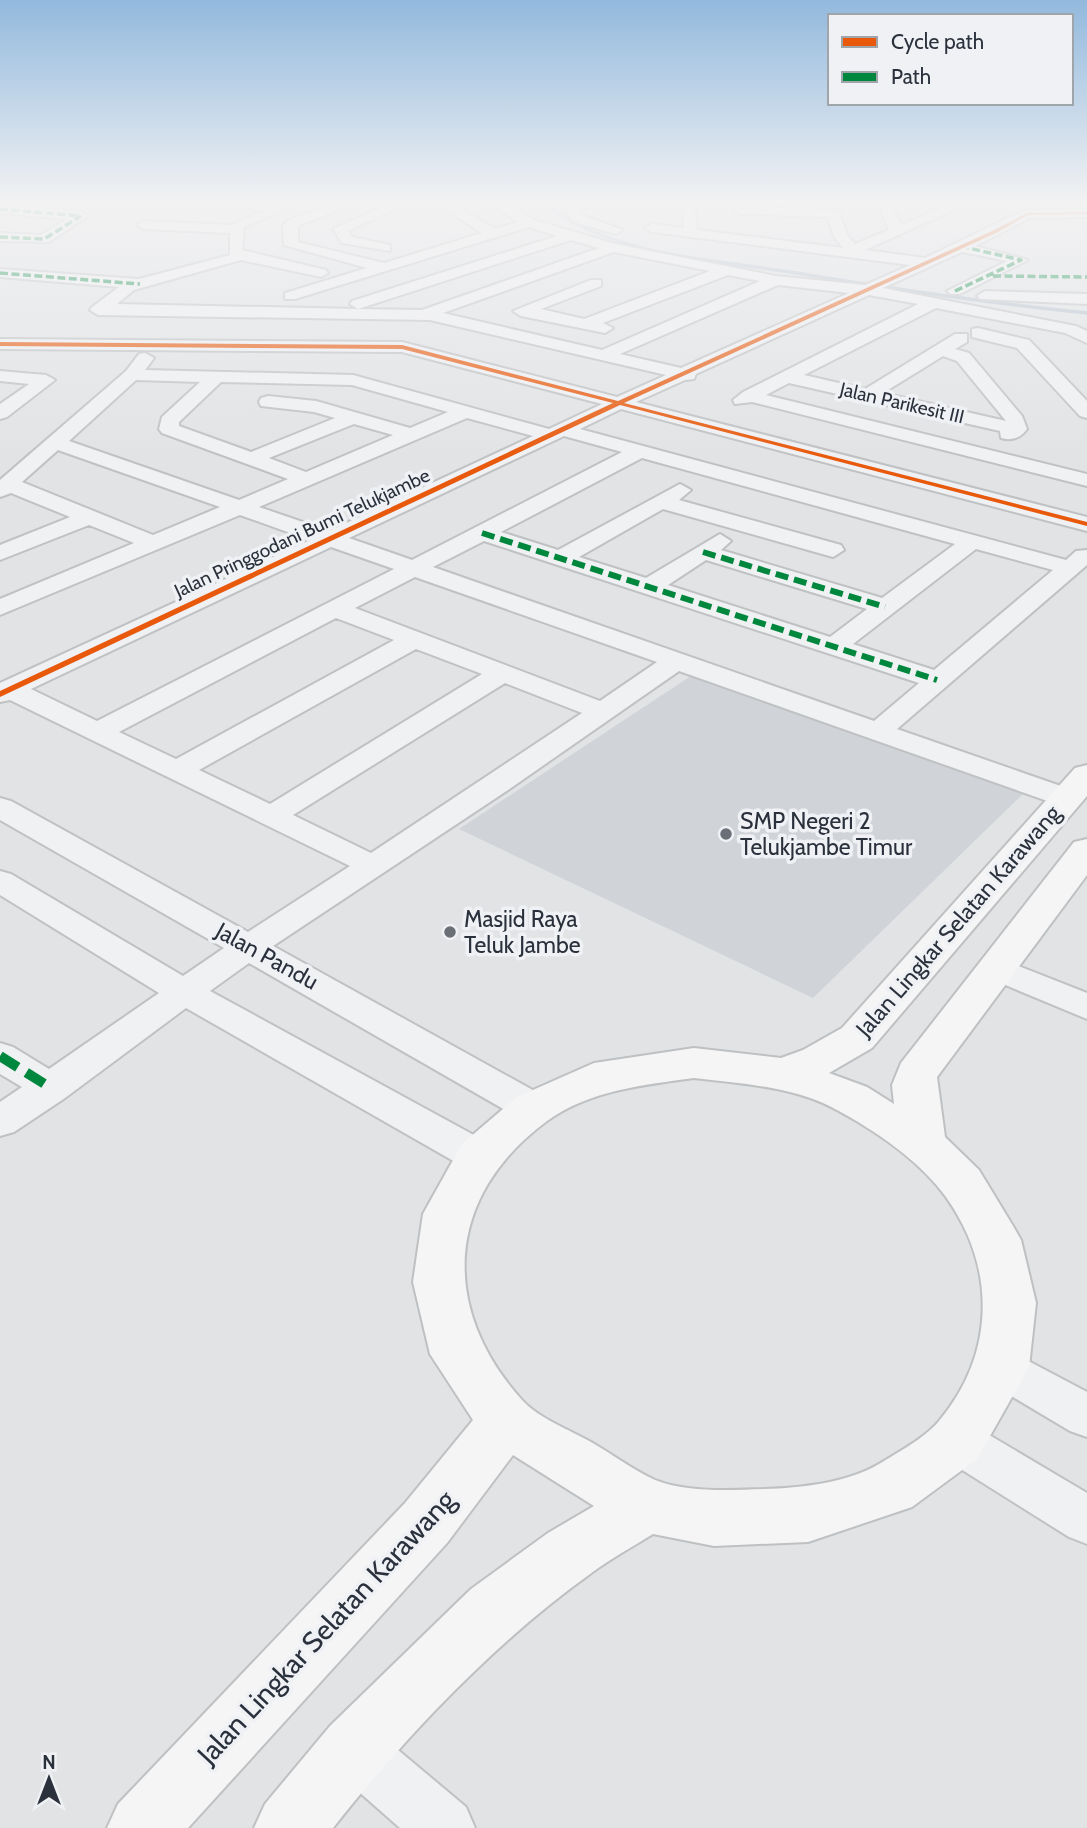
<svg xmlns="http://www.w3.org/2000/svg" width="1087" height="1828" font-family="Cabin,sans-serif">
<rect width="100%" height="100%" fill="#e1e3e5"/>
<path fill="#d0d3d8" d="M697 672 1023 794 813 998 459 829Z"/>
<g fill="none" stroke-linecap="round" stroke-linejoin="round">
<path stroke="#b2c0cd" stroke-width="3.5" d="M542 201C610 257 712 259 796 273 893 289 989 303 1087 313"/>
<defs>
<path id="minor" d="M216 201 279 204 305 201 244 227 242 250 326 270 328 273 321 277 241 260 134 290 117 304 358 309 350 304 352 301 557 236 529 227 295 299H285V293L367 268 284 245 283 226 288 220 342 201H360L298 226V242L384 263 482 233 432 201H447L495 229 518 222 487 201H502L534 220 615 244 776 276 865 285 910 265 652 232 645 228 652 224 684 228 682 201H694L697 230 843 248 834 237 828 217 740 214 734 210 740 206 838 210 848 236 855 244 889 230 877 201H889L901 225 957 201H974L865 250 925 258 1022 211 1087 209V217L1030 218 975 246 1028 260 960 294H950L947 291 1007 261 962 252 883 288 1076 326 1087 331V343L1065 333 936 308 804 375 865 389 955 334H967V342L955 349 969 353 1022 416 1027 429C1021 438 1011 441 1001 438L1000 431 789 383 766 395 1087 474V486L752 402 735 404 733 400 743 392 918 304 869 295 696 374 694 379 685 380 636 402 1087 517V531L621 409 580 429 1066 560 1076 551 1087 550V565L897 729 1078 792 1082 798 1078 804 1067 807 1056 804 679 671 508 790 273 946 547 1098 552 1108 547 1118 533 1122 519 1118 249 963 210 991 492 1145 498 1156 492 1167 478 1171 464 1167 186 1008 65 1098 14 1132 0 1136V1102L22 1087 0 1074V1043L13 1047 49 1069 159 993 0 895V871L11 874 183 976 224 948 0 820V798L11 801 248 932 350 866 10 700 0 702V683L310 540 240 515 0 615V599L134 543 89 525 0 560V545L70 517 11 493 0 497V480L126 371 139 354 145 353 154 358 145 370 353 375 549 429 602 404 402 352 0 349V339L402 342 617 397 666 375 430 320 98 315 90 310 92 307 119 287 0 277V269L139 279 230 255V233L144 229 137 225 144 221 231 225 265 210 222 205ZM571 240 599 248 422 310 358 309ZM614 252 710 271 584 319 541 309 601 286V280H591L513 311 521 316 605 333 613 328 603 323 728 275 760 281 602 350 443 313ZM778 285 849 293 681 368 620 354ZM943 356 957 361 1006 421 883 393ZM136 380 200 382 162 417 159 429 162 433 288 479 239 500 69 441ZM221 382 352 385 448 412 410 428 316 401 268 396 261 398 259 402 261 406 314 412 335 418 251 452 179 426V422ZM467 418 533 436 329 531 259 507ZM354 424 393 435 306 472 269 458ZM564 436 622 452 412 560 349 538ZM58 450 220 507 153 535 22 482ZM642 458 955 544 882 598 721 550 731 541 720 534 646 578 579 557 663 509 833 557 844 550 841 545 679 500 691 490 680 484 558 550 501 532ZM484 541 919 683 874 721 433 567ZM331 547 394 569 97 721 31 689ZM976 549 1053 570 934 670 853 644ZM706 560 867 609 830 637 668 585ZM415 577 657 662 600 701 355 608ZM336 618 394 640 176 759 119 732ZM416 649 482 674 270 804 199 770ZM505 683 582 713 371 853 293 815Z
M560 201H625L626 204 620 208 577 207 584 216 623 230 616 234 574 222Z
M391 203 402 206 348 231 352 237 390 245V251L342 243 333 229Z
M0 205 81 212 88 216 49 242 0 241V233L41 235 67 219 0 213Z
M985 291 1087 294V304L980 299 977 296Z
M978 328 1029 340 1087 401V418L1080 416 1017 348 972 337V329Z
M0 371 46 375 55 380 7 417 0 419V404L29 384 0 381Z
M998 958 1087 993V1019L986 977 981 969 986 961Z
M1002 1347 1087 1392V1437L1070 1431 986 1381 979 1367 986 1353Z
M957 1419 974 1426 1087 1493V1544L1069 1537 940 1456 933 1441 940 1426Z
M353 1720 373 1729 466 1807 475 1828H400L333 1769 324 1749 333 1729Z"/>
<path id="major" d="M0 201H14L0 206Z
M1087 765V796L872 1048 829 1073 867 1087 894 1104 892 1085 901 1063 1074 842 1087 839V875L937 1077 945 1137 979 1170 1013 1226 1021 1240 1036 1303 1029 1367 977 1459 912 1507 808 1542 714 1546 653 1534C632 1547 610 1559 590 1574 496 1641 404 1738 333 1828H254L265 1804 330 1726 471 1589 548 1533 594 1506 513 1455 447 1543 188 1828H107L118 1804 405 1503 473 1420 430 1354 413 1282 423 1214 462 1144 517 1097 594 1063 694 1048 781 1058 803 1050 842 1028 1075 768ZM694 1078C743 1084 793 1086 837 1110 876 1131 920 1161 946 1197 997 1269 995 1354 939 1421 925 1438 897 1453 879 1464 847 1483 800 1488 765 1489 730 1490 688 1493 655 1480 633 1470 612 1454 591 1442 570 1430 538 1418 522 1400 439 1308 445 1196 547 1121 590 1090 644 1085 694 1078Z"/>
</defs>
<use href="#minor" stroke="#bfc1c3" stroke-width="4"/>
<use href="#major" stroke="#bec0c2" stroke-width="4"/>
<use href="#minor" fill="#f0f1f3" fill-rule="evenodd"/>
<use href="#major" fill="#f5f5f6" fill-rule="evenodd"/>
<path stroke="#00873e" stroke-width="3.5" stroke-dasharray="8 3.5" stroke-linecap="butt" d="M0 209 81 216
M0 237 44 239 81 216
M0 273 140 284
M993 276 1087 277
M955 291 1021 260 964 247"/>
<path stroke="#00873e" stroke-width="6" stroke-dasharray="13 6" stroke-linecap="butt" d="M482 533 937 680
M703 552 885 607"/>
<path stroke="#00873e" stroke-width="10" stroke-dasharray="21 10" stroke-linecap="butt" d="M0 1056 51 1088"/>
<defs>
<path id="cycleway" d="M1087 212V214L1028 215 996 233 624 403 1087 522V526L620 405 0 697V691L613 403 402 349 0 346V342L402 345 618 401 992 231 1027 213Z"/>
</defs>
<use href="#cycleway" stroke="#eff1f5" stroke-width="5"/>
<use href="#cycleway" fill="#e8590c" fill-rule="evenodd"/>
</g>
<linearGradient id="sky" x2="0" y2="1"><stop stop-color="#92b9dd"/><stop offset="0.44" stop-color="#f2f2f3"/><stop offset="1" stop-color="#f2f2f3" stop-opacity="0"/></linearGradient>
<rect width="1087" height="457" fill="url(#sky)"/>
<g fill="#6a6f77" stroke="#eff1f5" stroke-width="2.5">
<circle cx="726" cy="834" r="7"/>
<circle cx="450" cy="932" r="7"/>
</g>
<g text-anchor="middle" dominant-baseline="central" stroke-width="7" stroke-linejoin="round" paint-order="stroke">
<g font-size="19" fill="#2a313c" stroke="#eff1f5">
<text transform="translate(902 403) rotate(13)">Jalan Parikesit III</text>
<text transform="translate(302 533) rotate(-25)">Jalan Pringgodani Bumi Telukjambe</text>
</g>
<g font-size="23" fill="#2a313c" stroke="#eff1f5" text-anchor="start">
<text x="740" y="821">SMP Negeri 2<tspan x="740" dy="26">Telukjambe Timur</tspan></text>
<text x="464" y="919">Masjid Raya<tspan x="464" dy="26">Teluk Jambe</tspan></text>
</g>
<g font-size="23" fill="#2a313c" stroke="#eff1f5">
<text transform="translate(958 921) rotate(-49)">Jalan Lingkar Selatan Karawang</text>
<text transform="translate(267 956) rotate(29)">Jalan Pandu</text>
</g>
<g font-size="28" fill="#2a313c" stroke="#eff1f5">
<text transform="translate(326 1627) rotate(-47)">Jalan Lingkar Selatan Karawang</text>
</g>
</g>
<rect x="828" y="14" width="245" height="91" fill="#eff1f5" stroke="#a0a4ab" stroke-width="2"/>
<rect x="842" y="37" width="35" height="10" fill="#e8590c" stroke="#a0a4ab" stroke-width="2"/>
<text x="891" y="49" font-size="21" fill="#2a313c">Cycle path</text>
<rect x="842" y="72" width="35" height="10" fill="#00873e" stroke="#a0a4ab" stroke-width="2"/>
<text x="891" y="84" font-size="21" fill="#2a313c">Path</text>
<g transform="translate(49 1779)" stroke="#eff1f5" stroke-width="5" paint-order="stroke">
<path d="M0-5L12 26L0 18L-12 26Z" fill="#2a313c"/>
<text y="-10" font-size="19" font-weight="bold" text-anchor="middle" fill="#2a313c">N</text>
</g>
</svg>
